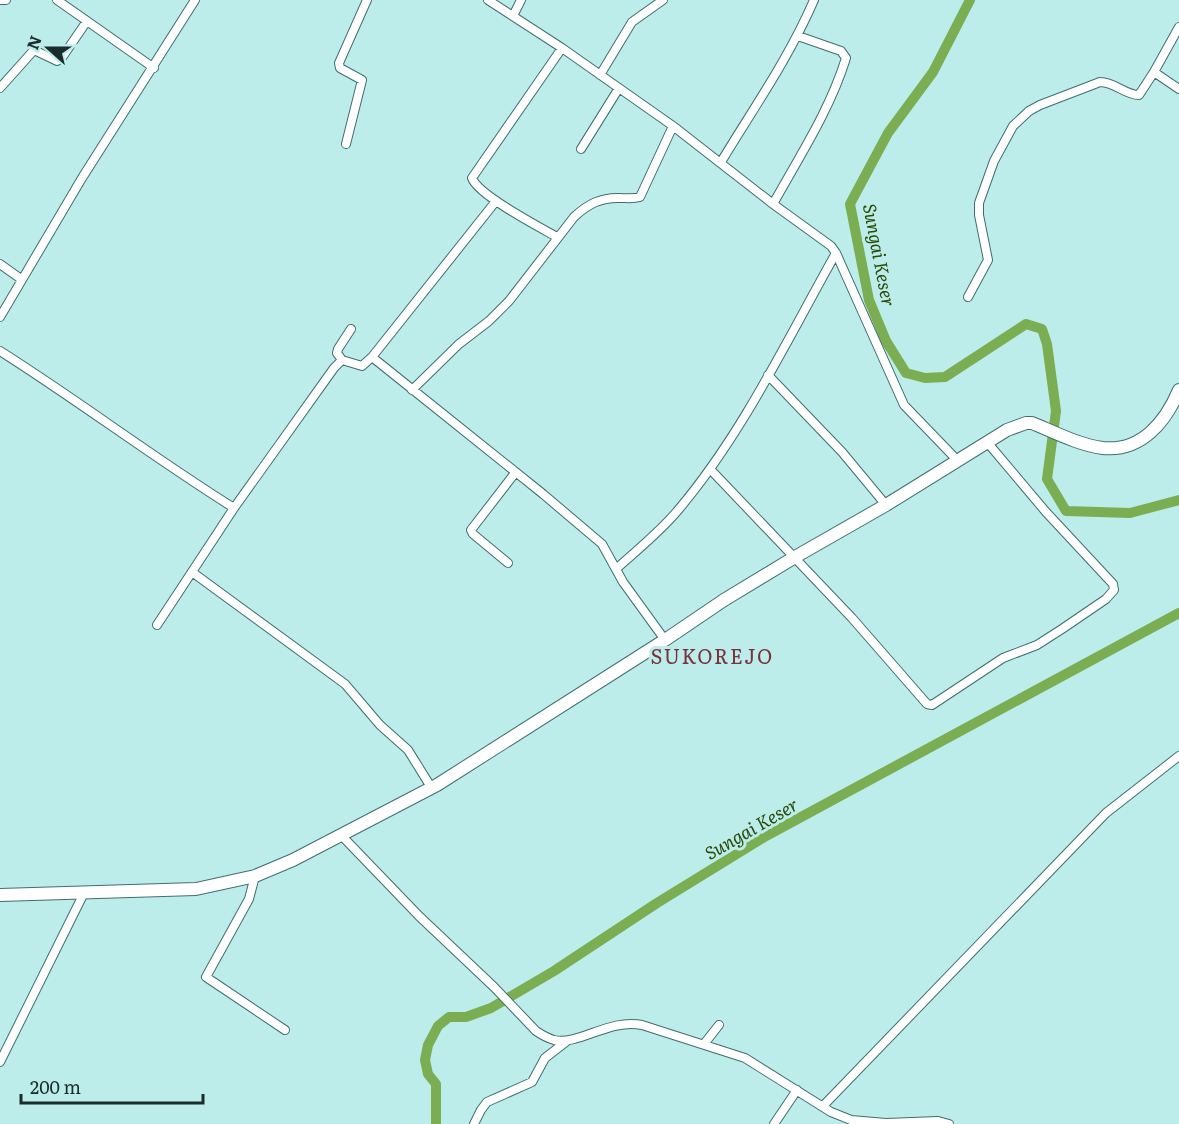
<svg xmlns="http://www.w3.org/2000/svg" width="1179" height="1124" font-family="Literata,serif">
<rect width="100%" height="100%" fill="#bcedeb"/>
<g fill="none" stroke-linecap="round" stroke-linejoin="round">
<path stroke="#7bad53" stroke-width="10" d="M970 0 933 72 888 133 850 204 869 300 886 341 906 373 925 378 945 377 1026 324 1042 329 1047 344 1056 411 1047 479 1066 511 1130 513 1179 500
M436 1124V1084L428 1074 425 1060 428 1045 438 1026 449 1017H466L491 1008 554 971 657 903 766 836 1179 613"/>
<defs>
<path id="minor" d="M0 0H6
M57 0 154 68
M488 0 562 48 673 126 773 204 831 246 836 253 904 405 958 461
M513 16 521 0
M1179 27 1154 72 1179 89
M600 75 632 22 663 0
M0 88 34 50 57 61 61 59 87 21
M346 144 362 80 340 68 339 63 367 0
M581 149 619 88
M721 162C753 109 789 58 814 0
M496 201 372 357 543 494 602 544 623 582 665 640
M773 204C799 157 830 110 846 58L841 51 798 36
M557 237C539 227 478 195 472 178L562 48
M0 264 21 279
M968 297 988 260 979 215V203L994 161 1013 126 1029 111 1040 105 1100 82C1115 82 1125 95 1139 95L1154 72
M0 317 82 178 195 0
M0 351C79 401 154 458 234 508
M342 360 337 353 338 349 351 329
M768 375 842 452 886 505
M412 390 459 344 489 321 509 301 574 217C588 204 601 197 621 198 627 198 633 199 640 197L673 126
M710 469 852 618 927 704 932 705 1003 658 1037 645 1062 629 1106 599 1114 590 1113 584 1046 512 987 442
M508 563 473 534 471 530 515 473
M616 569C637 550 661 531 679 509 743 433 787 340 836 253
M192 572 345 684 380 725 408 750 431 787
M157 625 234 508 334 368 342 360 362 366 372 357
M341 835 419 916 494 987 536 1031C542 1035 547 1038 554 1040 578 1046 610 1018 642 1025L745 1058 831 1112 851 1120 886 1123 938 1121 949 1124
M255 876 249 899 206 977 285 1030
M704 1044 719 1025
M0 1062 84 893
M823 1106 1106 813 1179 756
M474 1124 481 1110 487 1102 532 1082 545 1058 567 1041
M774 1124 797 1090"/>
<path id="highway" d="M0 895 196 889 255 876 293 860 437 785 665 640 724 600 795 557 886 505 1007 430 1026 423H1032C1054 432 1079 445 1103 448 1142 452 1166 421 1179 390"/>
</defs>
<use href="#minor" stroke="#416e6d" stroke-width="10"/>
<use href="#highway" stroke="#416e6d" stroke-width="14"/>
<use href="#minor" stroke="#fff" stroke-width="8"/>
<use href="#highway" stroke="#fff" stroke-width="12"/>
</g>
<g text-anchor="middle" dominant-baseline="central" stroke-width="6" stroke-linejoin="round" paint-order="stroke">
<g font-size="18" font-style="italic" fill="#2a4a08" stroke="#bcedeb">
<text transform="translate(880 255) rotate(79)">Sungai Keser</text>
<text transform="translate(751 828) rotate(-30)">Sungai Keser</text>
</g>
<g font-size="20" letter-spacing="1.5" fill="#7a323d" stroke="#bcedeb">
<text x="712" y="655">SUKOREJO</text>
</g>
</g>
<g transform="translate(48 48) rotate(291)" stroke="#bcedeb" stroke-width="4.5" paint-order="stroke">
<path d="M0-4.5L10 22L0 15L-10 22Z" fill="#1a2d2c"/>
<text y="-9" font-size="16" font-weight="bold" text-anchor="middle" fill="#1a2d2c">N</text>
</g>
<path d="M21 1094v9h182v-9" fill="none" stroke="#1a2d2c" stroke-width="3"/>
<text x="30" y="1094" font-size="18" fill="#1a2d2c" stroke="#bcedeb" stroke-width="4.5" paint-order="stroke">200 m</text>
</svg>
